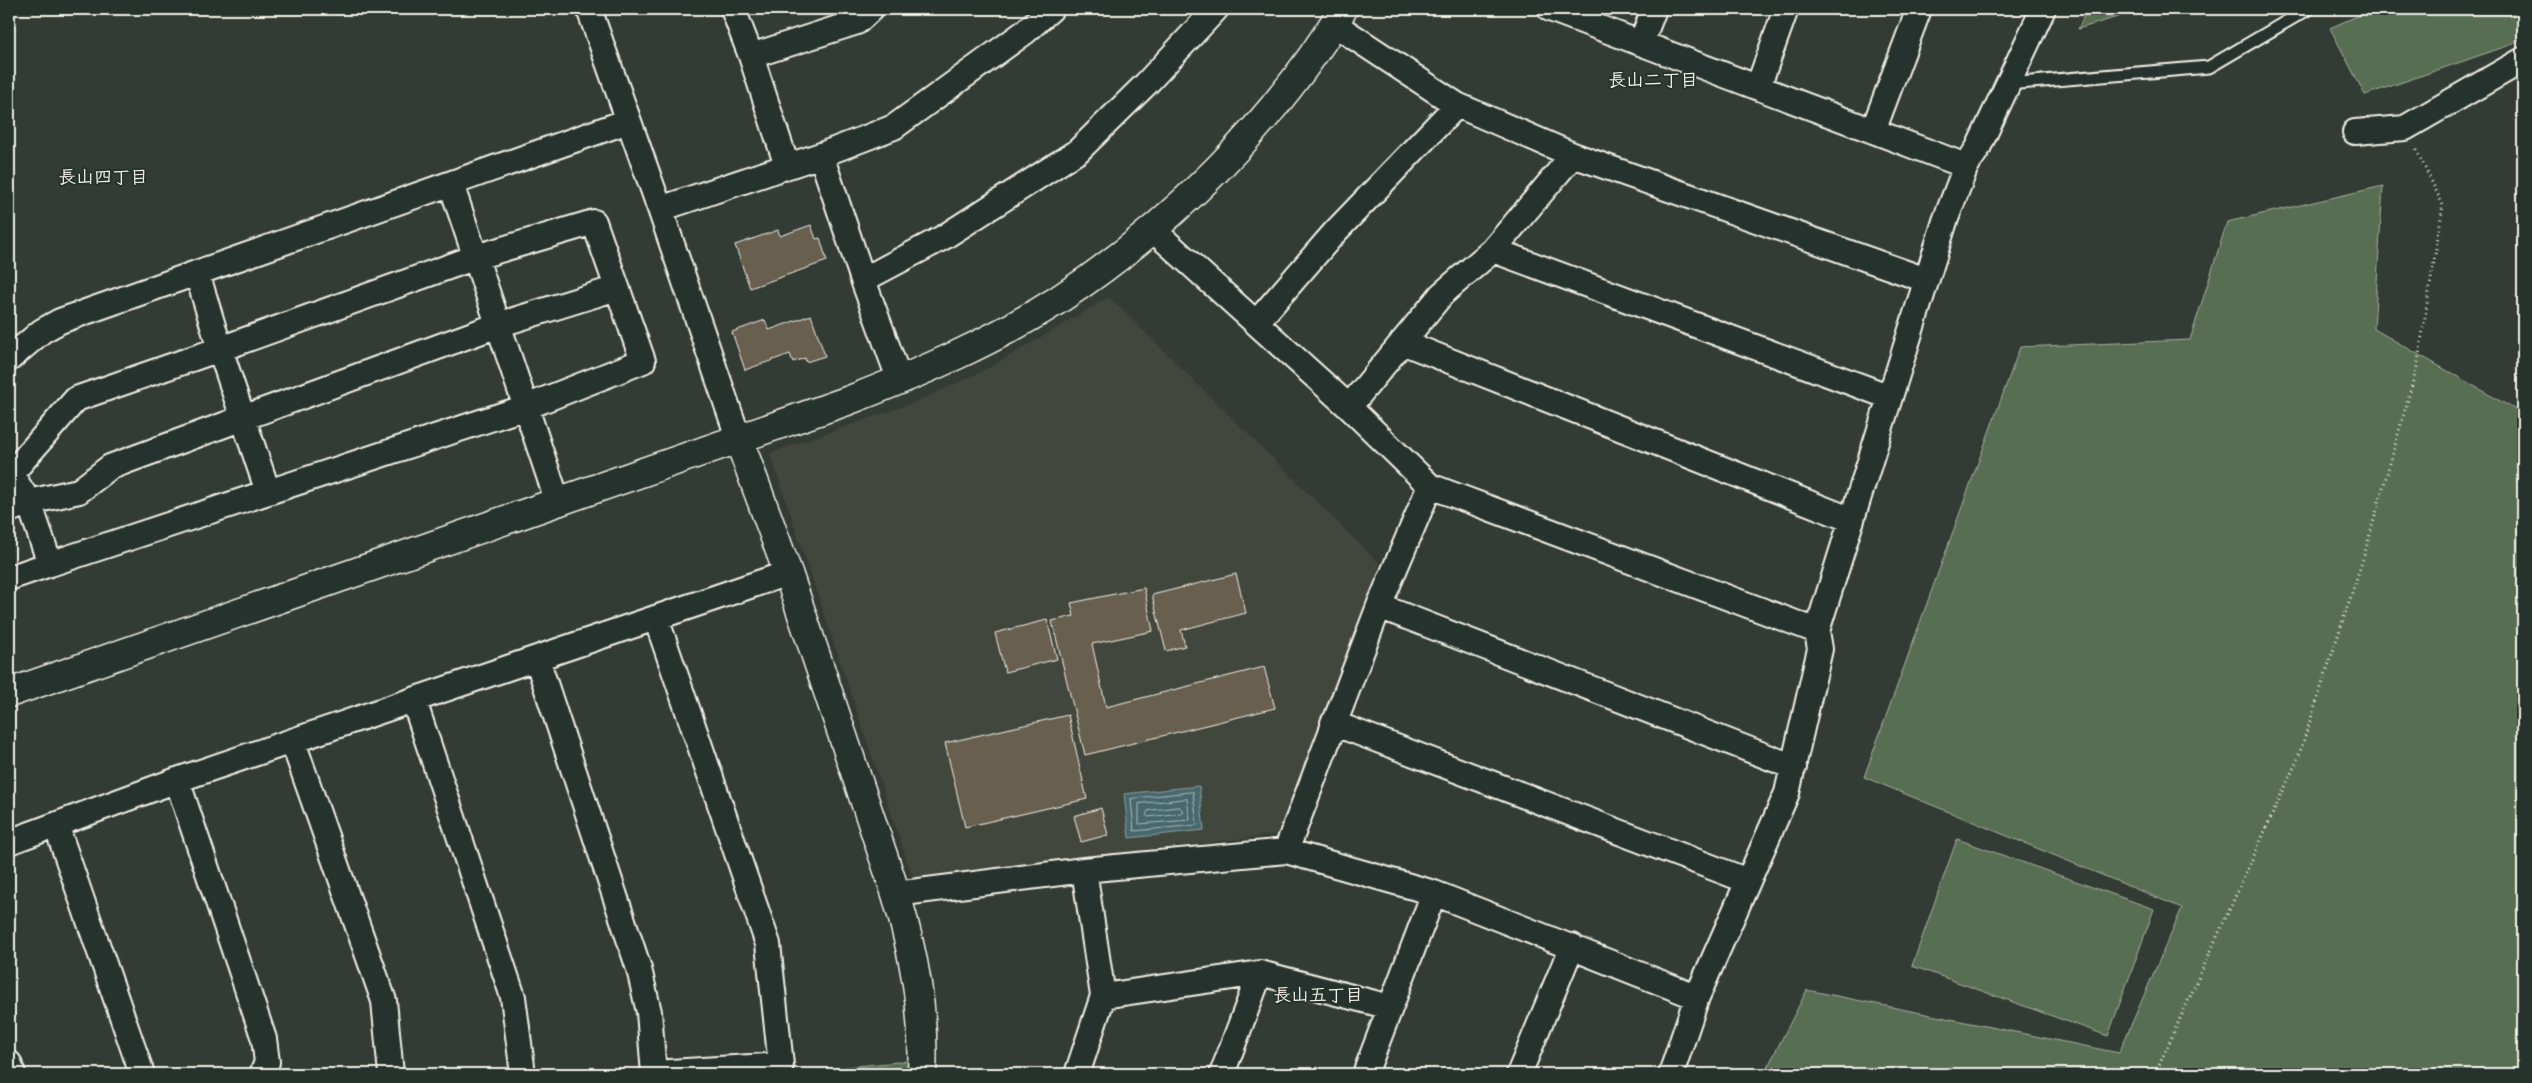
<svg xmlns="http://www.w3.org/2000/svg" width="2532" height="1083" font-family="Pangolin,'Klee One',sans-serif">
<rect width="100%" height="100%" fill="#333c34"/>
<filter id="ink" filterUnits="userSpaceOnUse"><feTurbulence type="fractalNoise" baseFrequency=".02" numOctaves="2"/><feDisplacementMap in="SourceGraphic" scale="10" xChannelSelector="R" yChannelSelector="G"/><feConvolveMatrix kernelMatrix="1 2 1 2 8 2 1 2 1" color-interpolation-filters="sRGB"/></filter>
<g filter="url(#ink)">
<path fill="#43463c" d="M1109 297 1380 564 1280 834 913 878 770 453 916 402 987 369Z"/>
<path fill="#586e53" stroke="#a6b09e" d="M2087 9H2144L2078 29Z
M2373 9H2523V37L2510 45 2365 95 2330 28Z
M2383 186 2374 329 2523 414V1074H1764L1807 990 2119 1053 2182 908 1864 777 2020 347 2190 340 2227 222Z
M1957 839 2154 909 2108 1036 1912 966Z
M908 1061 906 1074H796V1072Z"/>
<path fill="#47686e" stroke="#8c9f9f" d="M1199 786 1204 830 1129 838 1124 794Z"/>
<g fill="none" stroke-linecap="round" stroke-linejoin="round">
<path stroke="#afbab7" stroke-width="1" d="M1193 792 1197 825 1134 831 1131 799Z
M1187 799 1190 820 1139 824V804Z
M1180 807 1183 811 1181 813 1148 817 1146 815 1148 811Z"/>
</g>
<path fill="#675e50" stroke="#f4f1e8" d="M811 225 816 239 820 238 827 261 750 288 735 245 778 230 780 236Z
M811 315 825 356 806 362 805 358 793 362 790 354 745 370 732 332 765 320 769 330Z
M1236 574 1246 613 1181 630 1185 646 1166 651 1152 595Z
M1144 588 1153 631 1092 644 1106 707 1264 667 1275 708 1085 755 1052 621 1074 616 1071 603Z
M1047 620 1057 659 1005 672 995 633Z
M1068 715 1087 799 965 827 945 743Z
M1101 808 1108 835 1081 842 1074 816Z"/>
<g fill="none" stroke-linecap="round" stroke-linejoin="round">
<defs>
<path id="lane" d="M2007 84 2209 67 2308 9"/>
<path id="street" d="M589 9 660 209 739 440
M733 9 751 56 787 166
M1550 9 1966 166
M1334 24 1457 105 1573 155 1926 280
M1641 43 1654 9
M751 56 857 22 871 9
M1758 87 1786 9
M1873 131 1919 9
M2355 132 2405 128 2523 60
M821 155 863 280 900 381
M451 184 558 503
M660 209 821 155 894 127 1025 32 1051 9
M1152 229 1349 407 1430 486 1379 606 1286 851
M1493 250 1890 397
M863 280 944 237 1078 151 1146 84 1216 9
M1256 323 1335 232 1457 105
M1402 342 1852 520
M9 359 42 331 60 321 628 121
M1349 407 1442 294 1493 250 1573 155
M1430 486 1817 631
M9 510 29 502 79 491 110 467 243 418 268 492
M50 564 526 407 643 361 594 222 476 257 220 349 197 273
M9 578 50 564 29 502 11 474 76 399 220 349 243 418 498 325 617 288
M1379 606 1794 767
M537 659 639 969 649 1012 654 1074
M414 701 513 997 523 1074
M1333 723 1748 881
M293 742 384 1001 391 1074
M177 780 264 1039 267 1062 262 1074
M56 825 142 1074
M9 842 177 780 788 573
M896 894 1084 870 1286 851 1434 893 1697 997
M1103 996 1260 973 1390 1007
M9 1063 13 1074
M654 1073 781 1065 768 944 656 618
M1077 1074 1103 996 1084 870
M1222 1074 1260 973
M1365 1074 1434 893
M1519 1074 1572 946
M1671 1074 1697 997 1787 793 1820 649 1817 631 1945 221 1966 166 1978 148 2043 9"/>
<path id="secondary" d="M739 440 788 573 896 894C914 954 925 1012 922 1074
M9 693 847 401C920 373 992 342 1058 300 1170 227 1274 123 1343 9"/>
</defs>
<use href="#lane" stroke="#f4f1e8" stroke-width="15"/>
<use href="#street" stroke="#f4f1e8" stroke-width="28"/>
<use href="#secondary" stroke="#f4f1e8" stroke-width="31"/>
<path stroke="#f4f1e8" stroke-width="3" stroke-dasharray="1 4" stroke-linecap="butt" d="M2155 1074 2298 758 2363 559 2417 367 2443 205 2415 147"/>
<use href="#lane" stroke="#26332d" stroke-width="11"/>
<use href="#street" stroke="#26332d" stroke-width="24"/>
<use href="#secondary" stroke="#26332d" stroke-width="28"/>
</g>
</g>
<g text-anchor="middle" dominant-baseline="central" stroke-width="4" stroke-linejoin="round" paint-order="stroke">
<g font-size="18" font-weight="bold" fill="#f4f1e8" stroke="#26332d">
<text x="1653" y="80">長山二丁目</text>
<text x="103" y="177">長山四丁目</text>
<text x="1318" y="995">長山五丁目</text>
</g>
</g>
<rect width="2532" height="1083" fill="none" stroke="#26332d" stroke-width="30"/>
<rect x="15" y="15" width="2502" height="1053" fill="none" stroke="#f4f1e8" stroke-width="2" filter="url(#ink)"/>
</svg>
